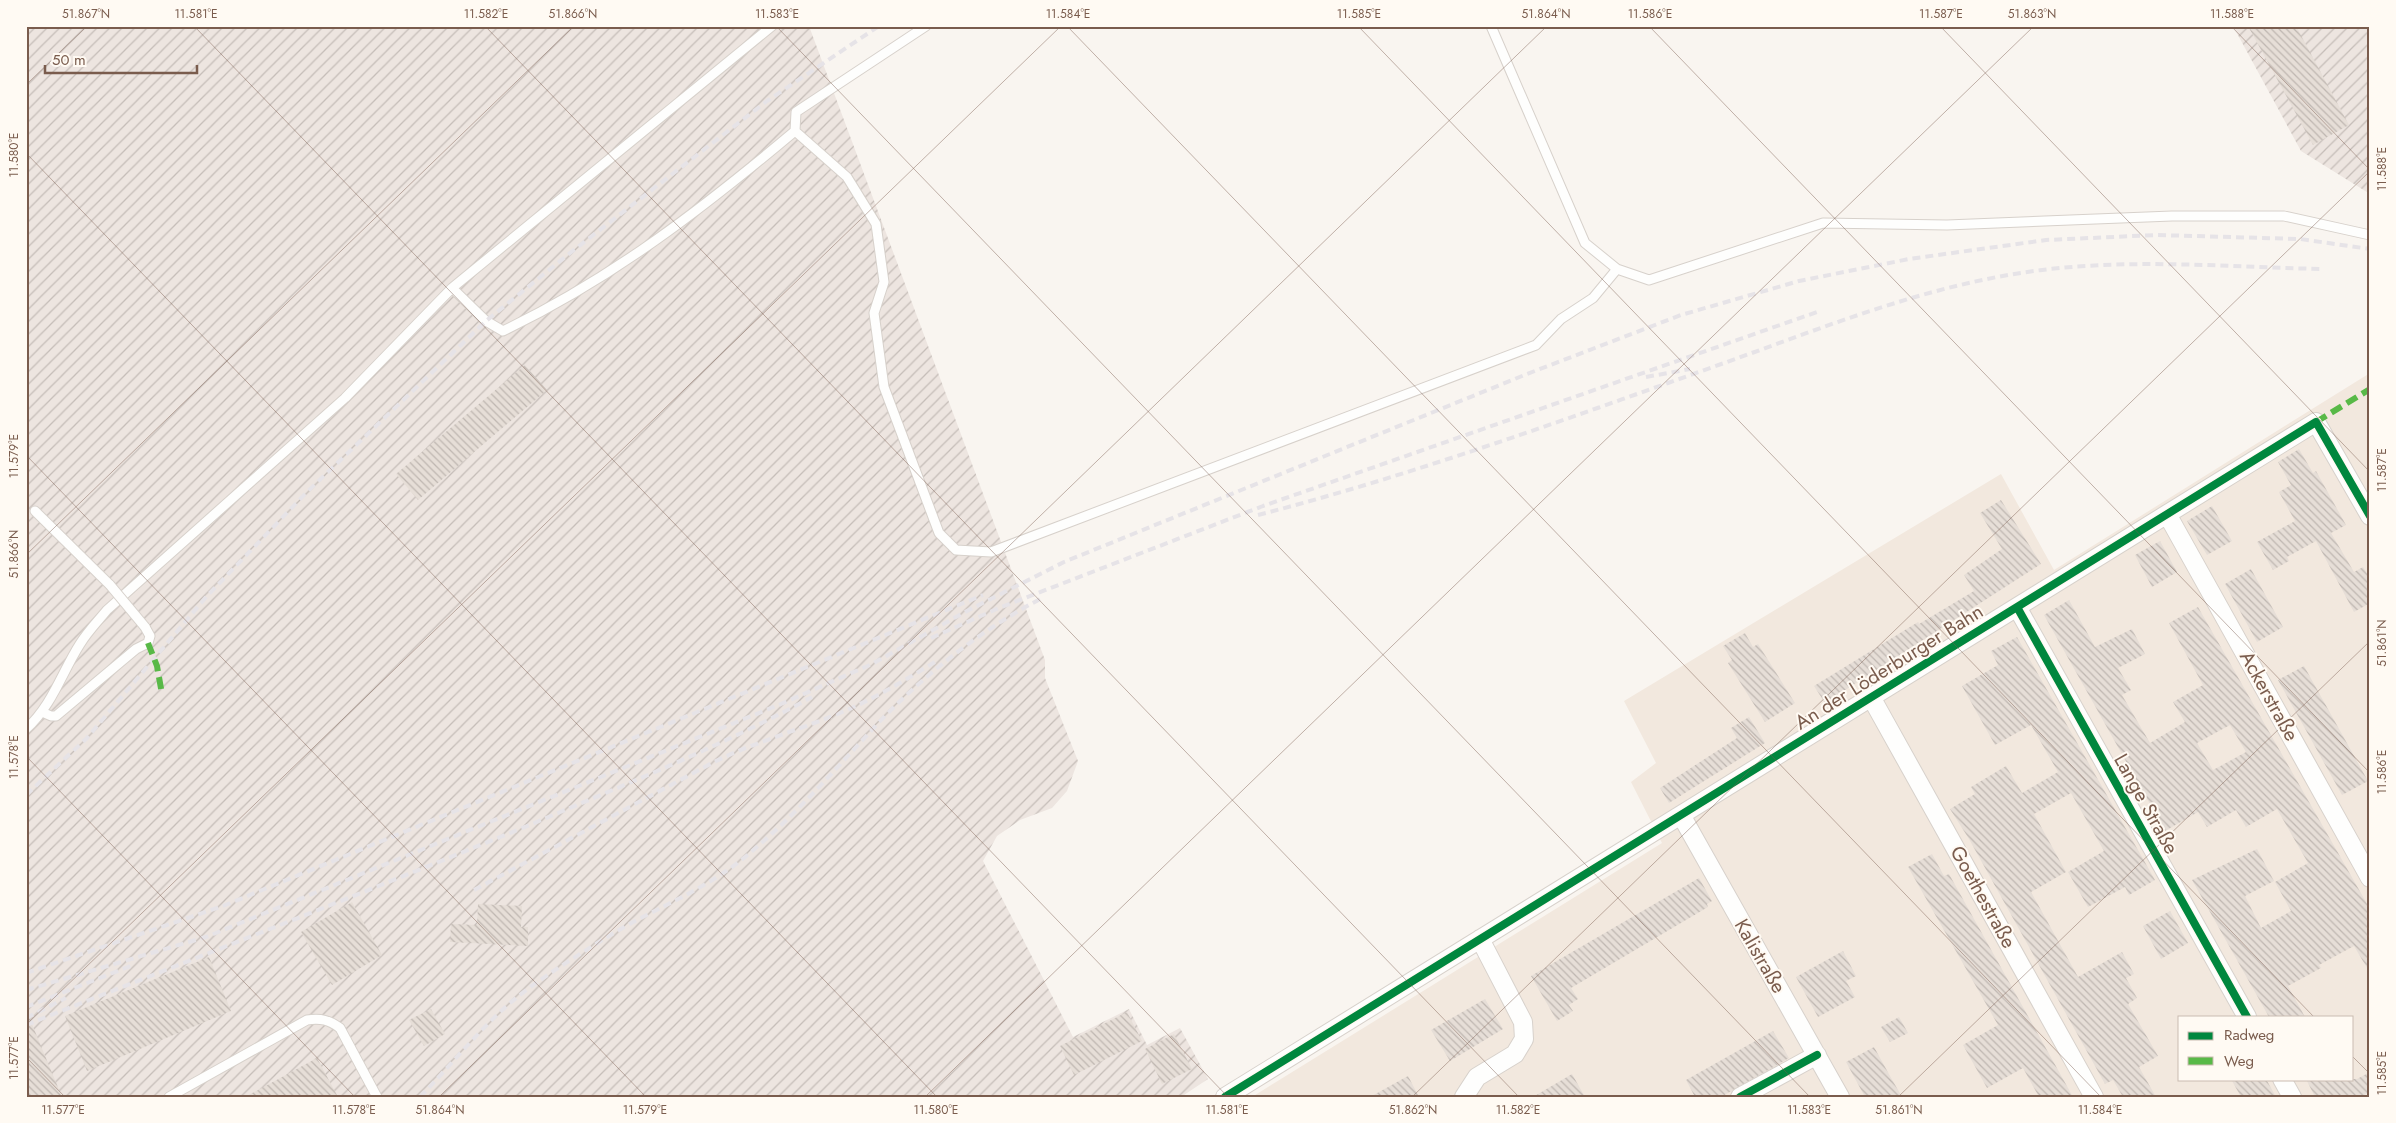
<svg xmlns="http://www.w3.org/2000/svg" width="2396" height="1123" font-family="Jost,sans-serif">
<defs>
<pattern id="industrial-furrows" width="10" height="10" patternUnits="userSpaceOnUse" patternTransform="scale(1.25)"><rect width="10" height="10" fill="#ede5e0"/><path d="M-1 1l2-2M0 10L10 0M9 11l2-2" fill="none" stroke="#c5bdb8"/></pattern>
<pattern id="building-back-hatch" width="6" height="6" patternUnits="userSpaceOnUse" patternTransform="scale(1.25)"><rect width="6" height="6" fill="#e6ded7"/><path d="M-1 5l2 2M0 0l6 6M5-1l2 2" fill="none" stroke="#bfb7b1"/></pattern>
</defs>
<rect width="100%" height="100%" fill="#f9f5f0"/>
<path fill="#f2e8de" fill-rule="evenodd" d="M2370 373V1097H1252L1662 843 1631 782 1656 763 1624 701 2001 474 2054 570ZM2180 1017H2352V1079H2180Z"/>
<path fill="url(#industrial-furrows)" d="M26 26H809L1045 660V678L1078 761 1067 791 1052 808 1020 820 997 836 983 861 1073 1037 1129 1009 1147 1045 1180 1028 1208 1079 1181 1097H26Z
M2233 26H2370V194L2301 151Z"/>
<path fill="url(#building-back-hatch)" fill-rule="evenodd" d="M2248 26H2296L2349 125 2313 145Z
M525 365 547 390 418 500 396 474Z
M2299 449 2313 473 2316 471 2346 525 2331 533 2354 572 2363 567 2370 578V603L2354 612 2316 541 2287 557 2289 561 2273 570 2257 542 2295 521 2279 492 2291 485 2278 462Z
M2001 500 2041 564 1825 703 1814 686 1918 622 1919 624 1974 591 1964 575 2002 549 1980 513Z
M2212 506 2232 541 2207 555 2187 521Z
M2160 541 2177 572 2152 587 2135 555Z
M2251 569 2283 627 2257 642 2225 584Z
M2069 600 2095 647 2132 629 2145 654 2118 668 2131 690 2122 695 2150 743 2185 722 2173 702 2203 685 2169 623 2198 607 2370 909V973L2354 946 2319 965 2321 968 2288 986 2305 1017H2269L2192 880 2257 849 2274 881 2245 896 2261 928 2291 911 2275 882 2308 863 2277 809 2246 827 2236 810 2207 827 2198 812 2165 831 2044 615ZM2230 725 2246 752 2213 770 2197 743Z
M1745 633 1753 647 1758 644 1795 703 1765 722 1728 663 1732 660 1723 646Z
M2017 637 2155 880 2129 895 2125 887 2088 907 2068 872 2104 851 2071 793 2034 814 2066 872 2031 892 2078 977 2122 952 2134 974 2126 978 2137 998 2128 1004 2158 1056 2139 1067 2156 1097H2123L2113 1080 2105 1084 1969 839 1950 809 1975 794 1971 787 2006 766 2022 793 2058 772 2031 725 1995 745 1962 686 1998 665 1991 651Z
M2304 666 2368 781 2342 795 2278 680Z
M1749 717 1765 743 1669 803 1660 788 1737 738 1731 728Z
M1932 854 1944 876 1949 874 2073 1097H2039L2023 1068 1987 1088 1963 1045 1998 1025 1908 867Z
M1699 878 1712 901 1707 904 1708 907 1571 988 1578 999 1569 1005 1573 1011 1557 1021 1531 976Z
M352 902 382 955 332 985 301 932Z
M478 904 522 906 521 927H528V946L450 942 451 924 477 925Z
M2170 911 2188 943 2161 959 2143 926Z
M1843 951 1856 976 1846 981 1855 997 1818 1017 1796 977Z
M209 957 231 1011 87 1071 65 1016Z
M1485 999 1503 1029 1450 1061 1431 1030Z
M431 1009 445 1034 424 1046 409 1020Z
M26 1012H27L62 1097H26Z
M1127 1012 1142 1041 1074 1075 1060 1046Z
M1899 1017 1908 1033 1890 1042 1881 1027Z
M1773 1031 1789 1058 1721 1097H1695L1686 1080Z
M1174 1034 1192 1069 1162 1084 1145 1049Z
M1874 1047 1890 1076 1902 1097H1865L1846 1062Z
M317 1058 338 1097H245Z
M2370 1072V1092L2360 1097H2315L2306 1079H2357Z
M1572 1074 1585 1097H1533Z
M1408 1076 1419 1097H1370Z
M2231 1079H2266L2276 1097H2241Z"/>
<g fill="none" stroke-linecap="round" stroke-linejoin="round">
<defs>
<path id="lane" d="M926 26 796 112 795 131 847 177 876 224 884 282 874 313 884 387 939 533 956 550 991 552 1536 345 1561 319 1593 298 1617 269
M1491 26 1585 243 1617 269 1649 280 1823 223 1947 225 2172 216H2284L2370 235
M452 288 486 321 503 331C613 278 702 209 795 131
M35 511 110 585
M42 712 51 716H56L136 649 148 643 150 636 145 627
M26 729C52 706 62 672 80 644 88 631 98 621 107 610L345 398 452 288 772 26
M169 1097 307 1020C321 1018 329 1020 340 1028L377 1097"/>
<path id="street" d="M2167 514 2370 878
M2017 607 2247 1017
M1871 697 2094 1097
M1681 815 1840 1097
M2282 1079 2292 1097
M1225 1097 2316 422 2370 516
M1464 1097 1477 1077 1515 1054 1524 1039 1523 1022 1480 939
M1740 1097 1817 1055"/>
</defs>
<use href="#lane" stroke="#d7d1cb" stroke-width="11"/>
<use href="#street" stroke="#d7d1cb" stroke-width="20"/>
<use href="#lane" stroke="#fefefd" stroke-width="9"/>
<use href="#street" stroke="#fefefd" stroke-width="18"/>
<path stroke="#e6e3e7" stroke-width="4" stroke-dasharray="8 5" stroke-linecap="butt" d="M1646 377 1690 369
M1258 515C1417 474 1572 417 1727 362 1827 326 1929 285 2034 271 2129 258 2227 267 2322 269
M931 638 999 608 1263 506 1820 311
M26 795 87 738 207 596 307 492 486 321 570 253 767 101 879 26
M474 890 714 762C757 741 803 729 847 710 879 696 909 678 938 660
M26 973 223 906 983 595
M26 990 206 937 781 704 872 664 965 612 1064 562 1527 374 1681 315 1799 281 1909 259 2046 240 2157 235 2300 239 2370 249
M26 1007 133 965
M26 1018 66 998
M26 1025C195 958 364 893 532 824 626 784 722 746 812 697
M420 1097C450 1066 478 1031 510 1003 540 978 574 958 607 937 651 910 699 893 740 861 793 819 837 767 883 718 930 670 984 628 1044 597"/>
<defs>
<path id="lane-bridge" d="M110 585 145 627"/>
</defs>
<use href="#lane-bridge" stroke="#d7d1cb" stroke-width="11" stroke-linecap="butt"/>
<use href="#lane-bridge" stroke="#fefefd" stroke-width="9"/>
<path stroke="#58b947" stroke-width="6" stroke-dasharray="12 6" stroke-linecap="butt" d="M2316 422 2370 389
M148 643 157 666 162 694"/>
<defs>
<path id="cycleway" d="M2017 607 2247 1017
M1225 1097 2316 422 2370 516
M1740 1097 1817 1055"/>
</defs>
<use href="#cycleway" stroke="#fffaf3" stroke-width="11"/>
<use href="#cycleway" stroke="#00873e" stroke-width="8"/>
</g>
<path fill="none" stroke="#7a5c4d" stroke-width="1" stroke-opacity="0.45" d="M194 26 1228 1097M485 26 1519 1097M776 26 1810 1097M1067 26 2101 1097M1358 26 2314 1017M1649 26 2370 773M1940 26 2370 472M2231 26 2370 170M26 85 87 26M26 153 937 1097M26 455 646 1097M26 555 574 26M26 756 355 1097M26 1025 1061 26M2352 1056 2370 1074M26 1057 65 1097M439 1097 1547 26M925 1097 2034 26M1412 1097 2370 171M1898 1097 2370 641"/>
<g text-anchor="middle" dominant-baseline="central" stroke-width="4" stroke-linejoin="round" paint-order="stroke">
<g font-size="20" fill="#7a5c4d" stroke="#fffaf3">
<text transform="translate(1889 667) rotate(-32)">An der Löderburger Bahn</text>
<text transform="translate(2269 696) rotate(61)">Ackerstraße</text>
<text transform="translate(2146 804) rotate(61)">Lange Straße</text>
<text transform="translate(1983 897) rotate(61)">Goethestraße</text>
<text transform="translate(1760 956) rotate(60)">Kalistraße</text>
</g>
</g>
<rect width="2396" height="1123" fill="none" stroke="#fffaf3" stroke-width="55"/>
<rect x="2178" y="1016" width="175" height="65" fill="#fffaf3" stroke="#cabbb1"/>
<rect x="2188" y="1032" width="25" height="8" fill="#00873e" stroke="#cabbb1"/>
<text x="2224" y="1040" font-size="15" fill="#7a5c4d">Radweg</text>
<rect x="2188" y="1057" width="25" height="8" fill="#58b947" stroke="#cabbb1"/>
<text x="2224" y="1066" font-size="15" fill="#7a5c4d">Weg</text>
<path d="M45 65v8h152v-8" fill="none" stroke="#7a5c4d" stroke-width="2.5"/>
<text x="52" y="65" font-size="15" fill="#7a5c4d" stroke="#fffaf3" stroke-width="4" paint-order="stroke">50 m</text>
<rect x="28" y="28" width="2340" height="1068" fill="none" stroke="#7a5c4d" stroke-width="2"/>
<g font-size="12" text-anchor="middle" fill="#7a5c4d">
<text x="86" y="18">51.867°N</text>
<text x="196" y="18">11.581°E</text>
<text x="486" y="18">11.582°E</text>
<text x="573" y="18">51.866°N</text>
<text x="777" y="18">11.583°E</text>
<text x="1068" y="18">11.584°E</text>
<text x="1359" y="18">11.585°E</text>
<text x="1546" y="18">51.864°N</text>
<text x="1650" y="18">11.586°E</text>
<text x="1941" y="18">11.587°E</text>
<text x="2032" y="18">51.863°N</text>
<text x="2232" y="18">11.588°E</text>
<text transform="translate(14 155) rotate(-90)" y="4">11.580°E</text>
<text transform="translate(2382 169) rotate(-90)" y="4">11.588°E</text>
<text transform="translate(14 456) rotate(-90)" y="4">11.579°E</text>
<text transform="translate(2382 470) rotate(-90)" y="4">11.587°E</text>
<text transform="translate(14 554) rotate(-90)" y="4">51.866°N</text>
<text transform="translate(2382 643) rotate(-90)" y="4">51.861°N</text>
<text transform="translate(14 757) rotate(-90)" y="4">11.578°E</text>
<text transform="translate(2382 772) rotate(-90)" y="4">11.586°E</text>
<text transform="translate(14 1058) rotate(-90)" y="4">11.577°E</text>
<text transform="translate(2382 1073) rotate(-90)" y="4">11.585°E</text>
<text x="63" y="1114">11.577°E</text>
<text x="354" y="1114">11.578°E</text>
<text x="440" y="1114">51.864°N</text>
<text x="645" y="1114">11.579°E</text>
<text x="936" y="1114">11.580°E</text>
<text x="1227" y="1114">11.581°E</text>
<text x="1413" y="1114">51.862°N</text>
<text x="1518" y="1114">11.582°E</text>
<text x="1809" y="1114">11.583°E</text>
<text x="1899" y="1114">51.861°N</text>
<text x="2100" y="1114">11.584°E</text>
</g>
</svg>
